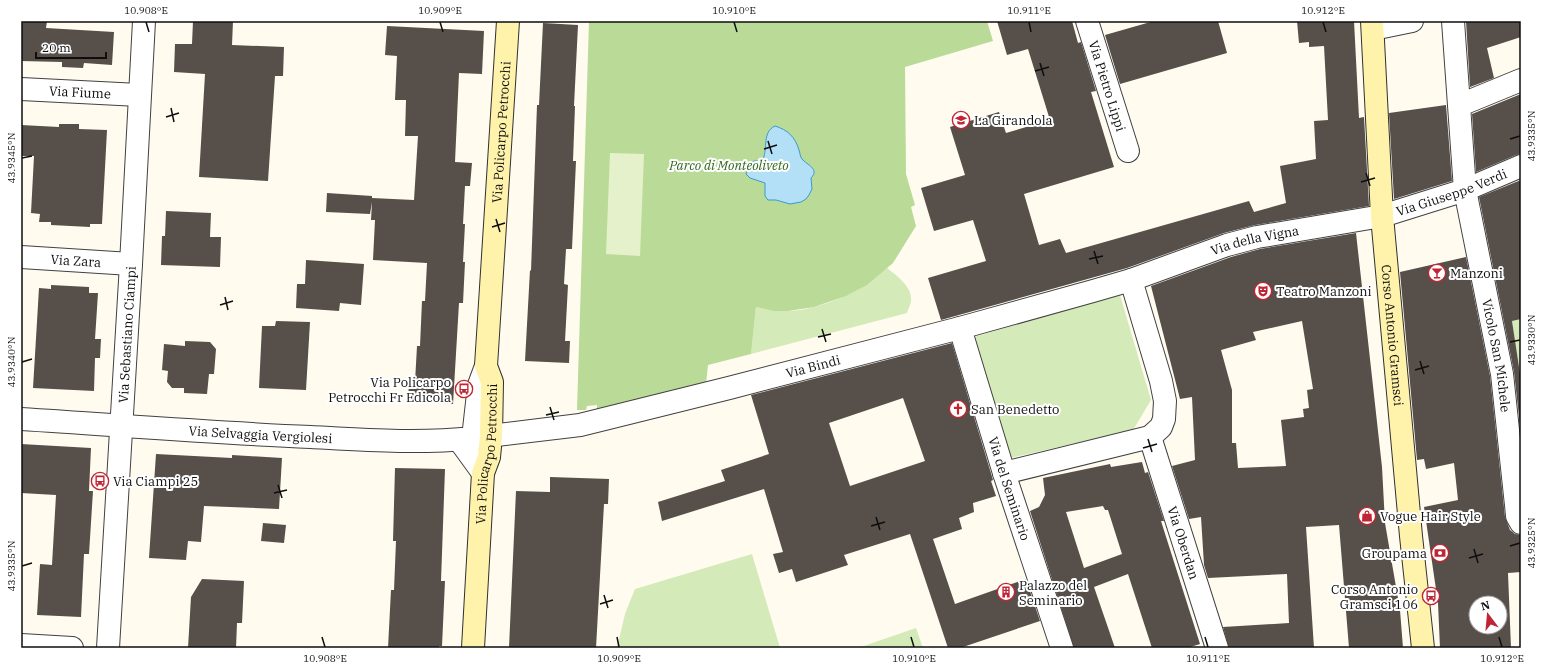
<svg xmlns="http://www.w3.org/2000/svg" width="1542" height="669" font-family="'IBM Plex Serif',serif">
<rect width="100%" height="100%" fill="#fffbef"/>
<path fill="#d4eab8" d="M887 268C896 275 913 287 911 301 911 304 908 309 907 313L751 354 756 307C766 309 776 311 787 311 811 311 845 298 866 285 873 280 880 273 887 268Z
M1120 295 1151 400 1133 430 1010 458 974 337Z
M1521 319V380L1512 321Z
M752 554 780 648H617L625 614 635 589Z
M916 628 923 648H858Z"/>
<path fill="#b9db97" d="M589 21H987L993 41 905 67 906 174 915 205 911 207 916 226 893 263 867 285 846 296 814 307 788 311H774L756 307 751 354 708 365 706 384 597 412V405L587 406 586 410H577Z"/>
<path fill="#e5f1ca" d="M610 153 644 154 640 256 606 254Z"/>
<path fill="#b3e0f7" stroke="#3a9ace" d="M775 126C788 130 795 137 799 150 800 152 800 157 802 159 807 165 820 169 811 178L812 189 809 195 806 199 801 202 790 204 776 200H768L765 196V183L750 178 746 174 751 163 754 161H761L763 159C768 148 762 132 775 126Z"/>
<path fill="#574f4a" fill-rule="evenodd" d="M21 21H47L46 28 114 32 112 65 84 63 83 68 62 67V62L21 61Z
M193 21H233L232 45 284 47 283 76H275L268 181 199 177 205 74 174 72 175 44H192Z
M997 21H1072L1078 43 1081 42 1096 91 1091 92 1114 167 1024 194 1039 245 1060 239 1066 253 1249 201 1254 212 1286 203 1280 166 1316 159 1314 121 1328 120 1324 46 1309 47V42L1299 43 1297 21H1354L1359 118 1364 117 1369 206 1255 225 1224 233 1127 268 941 320 928 278 986 261 973 220 934 231 921 188 965 175 950 127 999 112 1006 133 1050 120 1028 49 1007 55Z
M1154 21H1218L1227 53 1120 84 1105 35Z
M1466 21H1521V37L1487 48 1494 78 1470 87Z
M543 23 578 25 574 106H575L573 161H576L572 249H566L564 284 568 285 565 341H570L569 363 525 361 530 270 531 271 537 105H539Z
M387 26 484 31 482 74 459 73 455 162 472 163 470 186H465L463 224H465L463 262H465L463 303H459L453 404 408 401 409 382H415L417 346H420L422 301H425L427 263 373 260 375 220H371L372 202 370 214 326 212 327 193 372 196V198L414 200 418 136H405L406 100H395L397 56 385 55Z
M1521 94V154L1516 155 1476 172 1472 114Z
M1446 105 1452 181 1394 199 1389 113Z
M59 124H79V129L107 130 102 224H90V227L51 225V222H39L40 214 31 213 34 156H21V125L59 127Z
M1521 180V319L1512 321 1521 380V434L1514 372 1479 197Z
M166 211 211 213 210 237H221L220 267 161 265 162 236H165Z
M1356 233 1382 467 1385 523 1400 610 1403 648H1349L1339 525 1306 527 1314 648H1229L1223 627 1289 623 1287 574 1208 578 1204 565 1201 517 1189 519 1172 466 1195 460 1192 397 1180 399 1151 286 1231 257 1260 249ZM1302 321 1313 389 1307 390 1309 408 1303 409 1304 417 1281 420 1286 466 1238 468 1236 443H1232V390L1221 350 1256 340 1253 332Z
M1466 257 1490 376 1505 517 1510 530 1515 534 1521 535V572L1508 573 1511 648H1440L1438 603 1424 507 1458 500 1454 463 1426 469 1424 459 1417 460 1400 272ZM1476 603H1500V627H1476Z
M306 260 364 264 361 305 340 303 339 311 296 308 297 284H305Z
M51 285 89 287V293H98L95 339H101L100 358H95L94 391 33 388 39 288 51 289Z
M276 321 310 322 306 390 259 388 262 326H275Z
M185 341 210 342 216 349 214 374H209L207 394 184 393V388H172L167 382 168 371 162 370 164 344 185 346Z
M952 343 993 480 991 481 996 496 973 503 974 512 959 518 962 529 933 539 955 604 1026 579 1040 621 960 648H948L910 534 844 555 848 565 796 582 792 569 779 573 773 554 783 552 764 489 662 521 658 502 725 481 721 470 769 454 751 395ZM903 398 925 461 850 486 829 423Z
M21 444 91 448 89 491H93L89 554H84L81 617 37 615 40 564 52 565 56 495 21 493Z
M156 454 232 458V455L282 458 279 509 204 506 201 542 188 541 186 560 149 558Z
M1142 462 1145 473 1148 472 1164 521H1161L1200 644 1187 648H1152L1128 574 1094 587 1115 648H1074L1030 511 1039 507 1045 495 1043 478 1110 464 1111 467ZM1103 506 1105 510H1108L1122 554 1084 568 1066 512Z
M395 468 445 469 441 581H445L442 646H439V648H388L391 590H394L396 541H393Z
M550 477 609 479 608 504H604L596 648H509L516 491 550 492Z
M263 523 286 525 284 543 261 541Z
M202 579 244 581 242 623H237L236 648H188L191 597Z"/>
<g fill="none" stroke-linecap="round" stroke-linejoin="round">
<defs>
<g id="street">
<path id="s1" d="M1087 21 1128 151"/>
<path id="s2" d="M1453 21 1465 190 1502 374 1516 505 1517 516 1521 523"/>
<path d="M1373 29 1412 21"/>
<path id="s3" d="M21 89 139 95"/>
<path d="M1460 105 1521 80"/>
<path id="s4" d="M21 257 131 264"/>
<path id="s5" d="M960 328 1004 473 1062 648"/>
<path id="s6" d="M21 419C117 425 214 433 311 437 365 440 419 444 473 438L479 385 486 366"/>
<path id="s7" d="M1150 437 1217 648"/>
<path id="s8" d="M473 438 580 425 729 388 960 328 1093 291 1131 280 1227 245 1257 237 1382 216 1465 190 1521 166"/>
<path d="M459 440 483 473"/>
<path d="M1004 473 1150 437 1161 427 1164 419 1165 401 1161 381 1131 280"/>
<path d="M21 645 72 648"/>
<path id="s9" d="M108 648 131 264 144 21"/>
</g>
<g id="secondary">
<path id="s10" d="M1372 21 1382 216 1411 536 1423 648"/>
<path id="s11" d="M473 648 483 473 489 457 491 436 492 382 486 366 508 21"/>
</g>
</defs>
<use href="#street" stroke="#414141" stroke-width="24"/>
<use href="#secondary" stroke="#303030" stroke-width="24"/>
<use href="#street" stroke="#fff" stroke-width="22"/>
<use href="#secondary" stroke="#fff2aa" stroke-width="22"/>
</g>
<path fill="none" stroke="#0e0e0e" stroke-width="1.5" d="M146 22 149 32M440 22 443 32M734 22 737 32M1029 22 1031 32M1323 22 1326 32M1040 63 1044 76M1035 71 1049 67M171 108 174 122M166 117 179 113M1510 139 1520 136M768 141 772 154M764 149 777 145M22 158 32 156M1366 173 1370 186M1361 182 1375 178M496 219 500 232M492 227 505 223M1094 251 1098 264M1089 259 1103 256M225 297 228 310M220 305 233 301M822 329 826 342M818 337 831 334M1510 342 1520 340M1420 361 1424 374M22 362 32 359M1415 370 1429 366M550 407 554 420M546 415 559 412M1148 439 1152 452M1143 448 1157 444M278 485 282 498M274 493 287 490M876 517 880 530M871 526 885 522M1510 546 1520 543M1474 549 1478 563M1469 558 1483 554M22 566 32 563M604 595 608 608M600 604 613 600M322 637 325 647M617 637 619 647M911 637 914 647M1205 637 1208 647M1499 637 1502 647"/>
<defs>
<symbol id="school-ring" viewBox="-11 -11 22 22"><circle r="9.5" fill="#fff" stroke="#bf2533" stroke-width="1.5"/><path d="M0-5L7-2L0 1L-7-2ZM-4 1L0 2.5L4 1V4Q0 6-4 4Z" fill="#bf2533"/></symbol>
<symbol id="bar-ring" viewBox="-11 -11 22 22"><circle r="9.5" fill="#fff" stroke="#bf2533" stroke-width="1.5"/><path d="M-6-5H6L.8 .8V4.5H3.5V6h-7V4.5H-.8V.8Z" fill="#bf2533"/></symbol>
<symbol id="theatre-ring" viewBox="-11 -11 22 22"><circle r="9.5" fill="#fff" stroke="#bf2533" stroke-width="1.5"/><path d="M-5-5.5Q0-4 5-5.5V0Q5 5 0 6Q-5 5-5 0ZM-3.3-2.5H-1v1.5H-3.3ZM1-2.5H3.3v1.5H1ZM-2.8 1Q0 5.5 2.8 1Z" fill="#bf2533"/></symbol>
<symbol id="bus-ring" viewBox="-11 -11 22 22"><circle r="9.5" fill="#fff" stroke="#bf2533" stroke-width="1.5"/><path d="M-5-6H5V4H4V6H2V4H-2V6H-4V4H-5ZM-3.5-4V0h7V-4ZM-3.5 1.2v1.5H-2V1.2ZM2 1.2v1.5H3.5V1.2Z" fill="#bf2533"/></symbol>
<symbol id="church-ring" viewBox="-11 -11 22 22"><circle r="9.5" fill="#fff" stroke="#bf2533" stroke-width="1.5"/><path d="M-1.2-6h2.4v3.5h3.3v2.4h-3.3V6h-2.4V-.1h-3.3v-2.4h3.3Z" fill="#bf2533"/></symbol>
<symbol id="shop-ring" viewBox="-11 -11 22 22"><circle r="9.5" fill="#fff" stroke="#bf2533" stroke-width="1.5"/><path d="M-5-2.5h2.3a2.7 3.5 0 0 1 5.4 0H5L5.5 6h-11ZM-1.5-2.5h3a1.5 2.3 0 0 0-3 0Z" fill="#bf2533"/></symbol>
<symbol id="bank-ring" viewBox="-11 -11 22 22"><circle r="9.5" fill="#fff" stroke="#bf2533" stroke-width="1.5"/><path d="M-6-4H6V4H-6ZM0-2.3a2.3 2.3 0 1 0 0 4.6a2.3 2.3 0 1 0 0-4.6Z" fill="#bf2533"/></symbol>
<symbol id="building-ring" viewBox="-11 -11 22 22"><circle r="9.5" fill="#fff" stroke="#bf2533" stroke-width="1.5"/><path d="M-4-6H4V6H1V3H-1V6H-4ZM-2.5-4.3h1.7v1.8h-1.7ZM.8-4.3h1.7v1.8H.8ZM-2.5-1h1.7V.8h-1.7ZM.8-1h1.7V.8H.8Z" fill="#bf2533"/></symbol>
</defs>
<g fill-rule="evenodd">
<use href="#school-ring" x="951" y="110" width="20" height="20"/>
<use href="#bar-ring" x="1427" y="263" width="20" height="20"/>
<use href="#theatre-ring" x="1253" y="281" width="20" height="20"/>
<use href="#bus-ring" x="454" y="379" width="20" height="20"/>
<use href="#church-ring" x="948" y="399" width="20" height="20"/>
<use href="#bus-ring" x="90" y="471" width="20" height="20"/>
<use href="#shop-ring" x="1357" y="506" width="20" height="20"/>
<use href="#bank-ring" x="1430" y="543" width="20" height="20"/>
<use href="#building-ring" x="996" y="582" width="20" height="20"/>
<use href="#bus-ring" x="1421" y="586" width="20" height="20"/>
</g>
<g text-anchor="middle" dominant-baseline="central" stroke-width="4" stroke-linejoin="round" paint-order="stroke">
<g font-size="13" fill="#0e0e0e" stroke="#fff">
<text stroke="none"><textPath href="#s1" startOffset="68">Via Pietro Lippi</textPath></text>
<text stroke="none"><textPath href="#s3" startOffset="59">Via Fiume</textPath></text>
<text stroke="none"><textPath href="#s11" startOffset="519">Via Policarpo Petrocchi</textPath></text>
<text stroke="none"><textPath href="#s8" startOffset="1011">Via Giuseppe Verdi</textPath></text>
<text stroke="none"><textPath href="#s8" startOffset="808">Via della Vigna</textPath></text>
<text stroke="none"><textPath href="#s4" startOffset="55">Via Zara</textPath></text>
<text stroke="none"><textPath href="#s9" startOffset="314">Via Sebastiano Ciampi</textPath></text>
<text stroke="none"><textPath href="#s10" startOffset="315">Corso Antonio Gramsci</textPath></text>
<text stroke="none"><textPath href="#s2" startOffset="338">Vicolo San Michele</textPath></text>
<text stroke="none"><textPath href="#s8" startOffset="348">Via Bindi</textPath></text>
<text stroke="none"><textPath href="#s6" startOffset="240">Via Selvaggia Vergiolesi</textPath></text>
<text stroke="none"><textPath href="#s11" startOffset="195">Via Policarpo Petrocchi</textPath></text>
<text stroke="none"><textPath href="#s5" startOffset="168">Via del Seminario</textPath></text>
<text stroke="none"><textPath href="#s7" startOffset="111">Via Oberdan</textPath></text>
</g>
<g font-size="13" fill="#0e0e0e" stroke="#fff" text-anchor="start">
<text x="974" y="120">La Girandola</text>
<text x="1450" y="273">Manzoni</text>
<text x="1276" y="291">Teatro Manzoni</text>
<text x="451" y="382" text-anchor="end">Via Policarpo<tspan x="451" dy="15">Petrocchi Fr Edicola</tspan></text>
<text x="971" y="409">San Benedetto</text>
<text x="113" y="481">Via Ciampi 25</text>
<text x="1380" y="516">Vogue Hair Style</text>
<text x="1427" y="553" text-anchor="end">Groupama</text>
<text x="1019" y="585">Palazzo del<tspan x="1019" dy="15">Seminario</tspan></text>
<text x="1418" y="589" text-anchor="end">Corso Antonio<tspan x="1418" dy="15">Gramsci 106</tspan></text>
</g>
<g font-size="13" font-style="italic" fill="#30671d" stroke="#fff">
<text x="729" y="165">Parco di Monteoliveto</text>
</g>
</g>
<rect width="1542" height="669" fill="none" stroke="#ffffff" stroke-width="44"/>
<g transform="translate(1488 615) rotate(344)"><circle r="19" fill="#ffffff" stroke="#9f9f9f"/>
<path d="M0-3L7 15L0 10L-7 15Z" fill="#bf2533"/>
<text y="-6" font-size="11" font-weight="bold" text-anchor="middle" fill="#0e0e0e">N</text>
</g>
<path d="M36 52v6h70v-6" fill="none" stroke="#0e0e0e" stroke-width="2"/>
<text x="42" y="52" font-size="12" fill="#0e0e0e" stroke="#ffffff" stroke-width="3" paint-order="stroke">20 m</text>
<rect x="22" y="22" width="1498" height="625" fill="none" stroke="#0e0e0e" stroke-width="1.5"/>
<g font-size="10" text-anchor="middle" fill="#0e0e0e">
<text x="146" y="14">10.908°E</text>
<text x="440" y="14">10.909°E</text>
<text x="734" y="14">10.910°E</text>
<text x="1029" y="14">10.911°E</text>
<text x="1323" y="14">10.912°E</text>
<text transform="translate(1531 136) rotate(-90)" y="4">43.9335°N</text>
<text transform="translate(11 158) rotate(-90)" y="4">43.9345°N</text>
<text transform="translate(1531 340) rotate(-90)" y="4">43.9330°N</text>
<text transform="translate(11 362) rotate(-90)" y="4">43.9340°N</text>
<text transform="translate(1531 543) rotate(-90)" y="4">43.9325°N</text>
<text transform="translate(11 566) rotate(-90)" y="4">43.9335°N</text>
<text x="325" y="662">10.908°E</text>
<text x="619" y="662">10.909°E</text>
<text x="914" y="662">10.910°E</text>
<text x="1208" y="662">10.911°E</text>
<text x="1502" y="662">10.912°E</text>
</g>
</svg>
